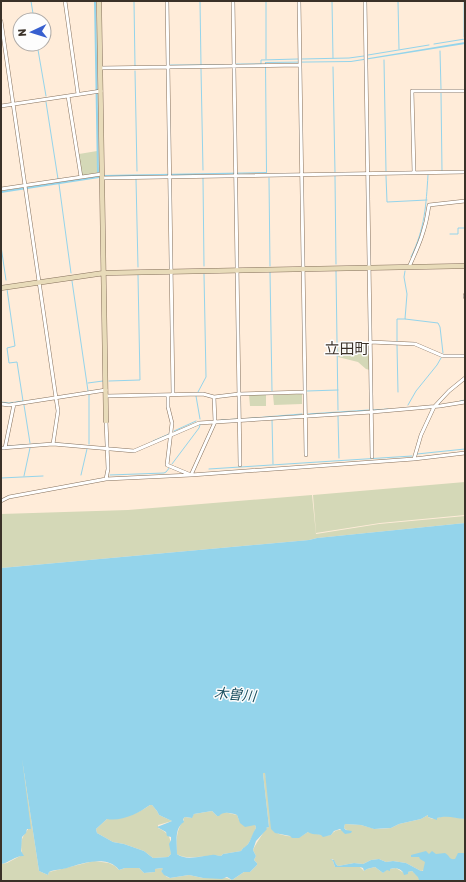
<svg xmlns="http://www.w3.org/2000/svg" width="466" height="882" font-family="Rubik,'Noto Sans JP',sans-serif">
<rect width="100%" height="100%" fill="#ffecd9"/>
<path fill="#d4d8b7" d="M97 151V173L82 176 79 154Z
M369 345 370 370 366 369 358 362 338 357 339 346Z
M302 394V404L274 405 273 395Z
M249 395H266V406H250Z
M465 482V515L380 523 316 533 313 495Z
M312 495 316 534 379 524 465 516V523L317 538 309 540 1 568V514L128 510Z
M21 759H22L39 871 48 875 49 872 94 861 109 863 115 866 119 870 125 868H139L144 873 155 872V869L162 868 164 869 161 871 167 877 170 878 189 875 203 878H227L232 880 244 872H250L257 865V863L254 860 256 856 253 850C257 841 262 836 266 828L269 827 263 773 265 772 274 831 279 834 287 836 300 837 308 832 322 835V836L331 835C336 828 341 830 348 831L344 828 345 824 361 825 375 829H380L391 828 399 824 421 819 428 815V817C434 821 438 817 445 816 452 816 458 818 465 819V861L421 871 406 863 393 861 386 862 379 859 371 860 363 864 354 863 338 866 336 864 333 859H331L333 861 335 867H360L364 871 367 869 375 867 383 873 387 869 389 870 390 869 396 868 404 873 412 871 424 881H1V864L7 863 22 855C20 841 21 838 29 828Z
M150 805H152L157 811 159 815 172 821 158 825V828C173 835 170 840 171 854L168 857 153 858 144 851 124 844 113 842 97 833 96 829 107 819C123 818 136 815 150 805Z
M212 811 217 816 224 812 237 815 239 820 255 825 256 828C253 834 251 840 248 844 246 848 243 847 241 851L223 854 221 856C210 854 185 861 177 854 176 842 176 829 184 820L183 819 185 817 191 818 194 814Z"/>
<path fill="#94d4eb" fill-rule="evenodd" d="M94 1H96L99 172 97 173Z
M465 42V44L351 62 266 63 267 173 103 177 104 175 266 172 265 62 351 61Z
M99 176V178L1 193V191Z
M465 523V819C454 818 448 815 437 818V820L428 817V815L421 819 399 824 391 828 374 829 361 825 345 824 344 828 346 830 352 831 351 833 345 834 340 829 334 831 331 835 323 837 321 835C317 834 312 835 308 832L299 838H292L290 836 275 833 271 829 265 773H263L269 827 266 828 267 829 256 841 253 850 256 856 254 860 257 863V865L250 872H244L232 880 227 877 222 879 203 878 189 875 170 878 164 875 161 871 163 869 162 868 155 869V872L144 873 139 868H125L119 870C118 869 117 867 115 866 103 856 79 864 67 868 61 870 55 869 49 872L48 875 39 871 22 759 31 829H27L26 833 22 837 21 851 24 856C16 855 9 863 1 864V568L309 540 317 538ZM150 805H152L157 811 159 815 172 821 157 827 166 832 167 836 171 837V840L169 844 171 854 168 857 153 858 144 851 124 844 113 842 97 833 96 829 107 819C121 822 139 813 150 805ZM212 811 217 816H219C223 811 231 813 237 815L240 823 245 827 255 825 256 828C252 834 251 840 248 844 246 847 243 847 241 851L223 854 221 856C218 856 215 854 212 855 202 856 185 861 177 854 177 843 174 828 184 822L183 819 185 817 192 818 194 814Z
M426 851 429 854 432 851 436 854 445 853C450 856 449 860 455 859L458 853H465V880L424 881 419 880 418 877 412 871 408 872V874L404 875C403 869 396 867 390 869V871L387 870 383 873 375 867 367 869 364 871 363 868 360 867H335L333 861 330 859 334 860 336 864 338 866 354 863 363 864 371 860 379 859 386 862 393 861 406 863 421 871H423L425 862 420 859 419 857H411V855Z"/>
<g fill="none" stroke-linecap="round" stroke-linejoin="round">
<path stroke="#94d4eb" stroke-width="1" d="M31 1 34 20
M134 1 135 66
M200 1 201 65
M266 1V59
M332 1 333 58
M398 1 399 49
M464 1V37
M37 44 46 96
M434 44 465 39
M440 51 441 89
M368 55 429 45
M302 59 349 58 364 56
M384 60 386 171
M236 64H261V60L298 59
M170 65H224
M333 67 335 173
M201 69 203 170
M135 71 137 171
M441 93 442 171
M46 102 58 179
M428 172 464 171
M335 176 336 264
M386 176 387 202 427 200
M203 178 204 266
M269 178 270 266
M136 179 138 267
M59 184 71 273
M450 234H458V228H465
M1 246 6 280
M411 257C425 228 426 206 428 175
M336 271 338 410
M405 271 404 277 407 294 405 319 438 323 440 327 443 353
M270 272 272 391
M72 281 88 391
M397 341V319H405
M397 345 398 392
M109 381 140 380 138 275
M88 383 103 381
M307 391 338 390
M198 392 206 377 204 274
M196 396 200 419
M460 401 465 400
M1 402 9 403 23 401 17 362 9 363 7 348 15 346 7 289
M24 405 30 443
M408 405 416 391 437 365 441 358
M373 410 388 409
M308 414 369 410
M338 416 339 458
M241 419 302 414
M272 419 273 464
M221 420 238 419
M174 431 196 421
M153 441 169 434
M55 443 88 446
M89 444V395
M8 446 38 444
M417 454 465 449
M172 464 199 428 200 425
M209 469 412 456
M81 475 87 449
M110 475 164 473 166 472 170 467
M24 476 30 448
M1 478 43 476"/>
<defs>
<path id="street" d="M65 1 78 94
M167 1 173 394
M233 1 240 465
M299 1 306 455
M365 1 372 457
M1 21 56 398 58 411 53 444
M100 68 300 65
M68 96 81 177
M1 106 101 91
M414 173 412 91H465
M102 178 465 172
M1 189 102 174
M409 267C419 245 426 229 429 205L465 201
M465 295V297
M370 342 415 344 443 356H465
M168 395V407L172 423 167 465 191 475 215 422 214 397
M106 396 203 394 214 397 239 394 305 392
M1 404 9 405 106 390
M106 421 108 469 106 479
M1 448 53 444 134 451 199 423 372 412 440 406 465 402
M5 448 14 404
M414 459 421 435 434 407 449 391 465 378
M1 501 9 497 106 479 191 475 414 459 465 453"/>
<path id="secondary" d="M99 1 106 421
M1 288 104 273 465 266"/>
</defs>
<use href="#street" stroke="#86715d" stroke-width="4"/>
<use href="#secondary" stroke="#86715d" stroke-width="5.5"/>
<use href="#street" stroke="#fff" stroke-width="3"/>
<use href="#secondary" stroke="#e8dbb9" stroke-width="4.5"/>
</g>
<g text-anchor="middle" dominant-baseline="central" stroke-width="3" stroke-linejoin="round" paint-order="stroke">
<g font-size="14" font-style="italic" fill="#1b5060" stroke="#fdfdfd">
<text transform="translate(235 695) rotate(5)">木曽川</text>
</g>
<g font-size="15" fill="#3a3128" stroke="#fdfdfd">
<text x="347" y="349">立田町</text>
</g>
</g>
<rect width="466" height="882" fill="none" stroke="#3a3128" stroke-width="4"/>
<g transform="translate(32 32) rotate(266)"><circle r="19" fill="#fdfdfd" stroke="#afaba8"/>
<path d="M0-3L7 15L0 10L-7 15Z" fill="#375fcf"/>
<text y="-6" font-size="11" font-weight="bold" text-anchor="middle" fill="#3a3128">N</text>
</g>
</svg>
